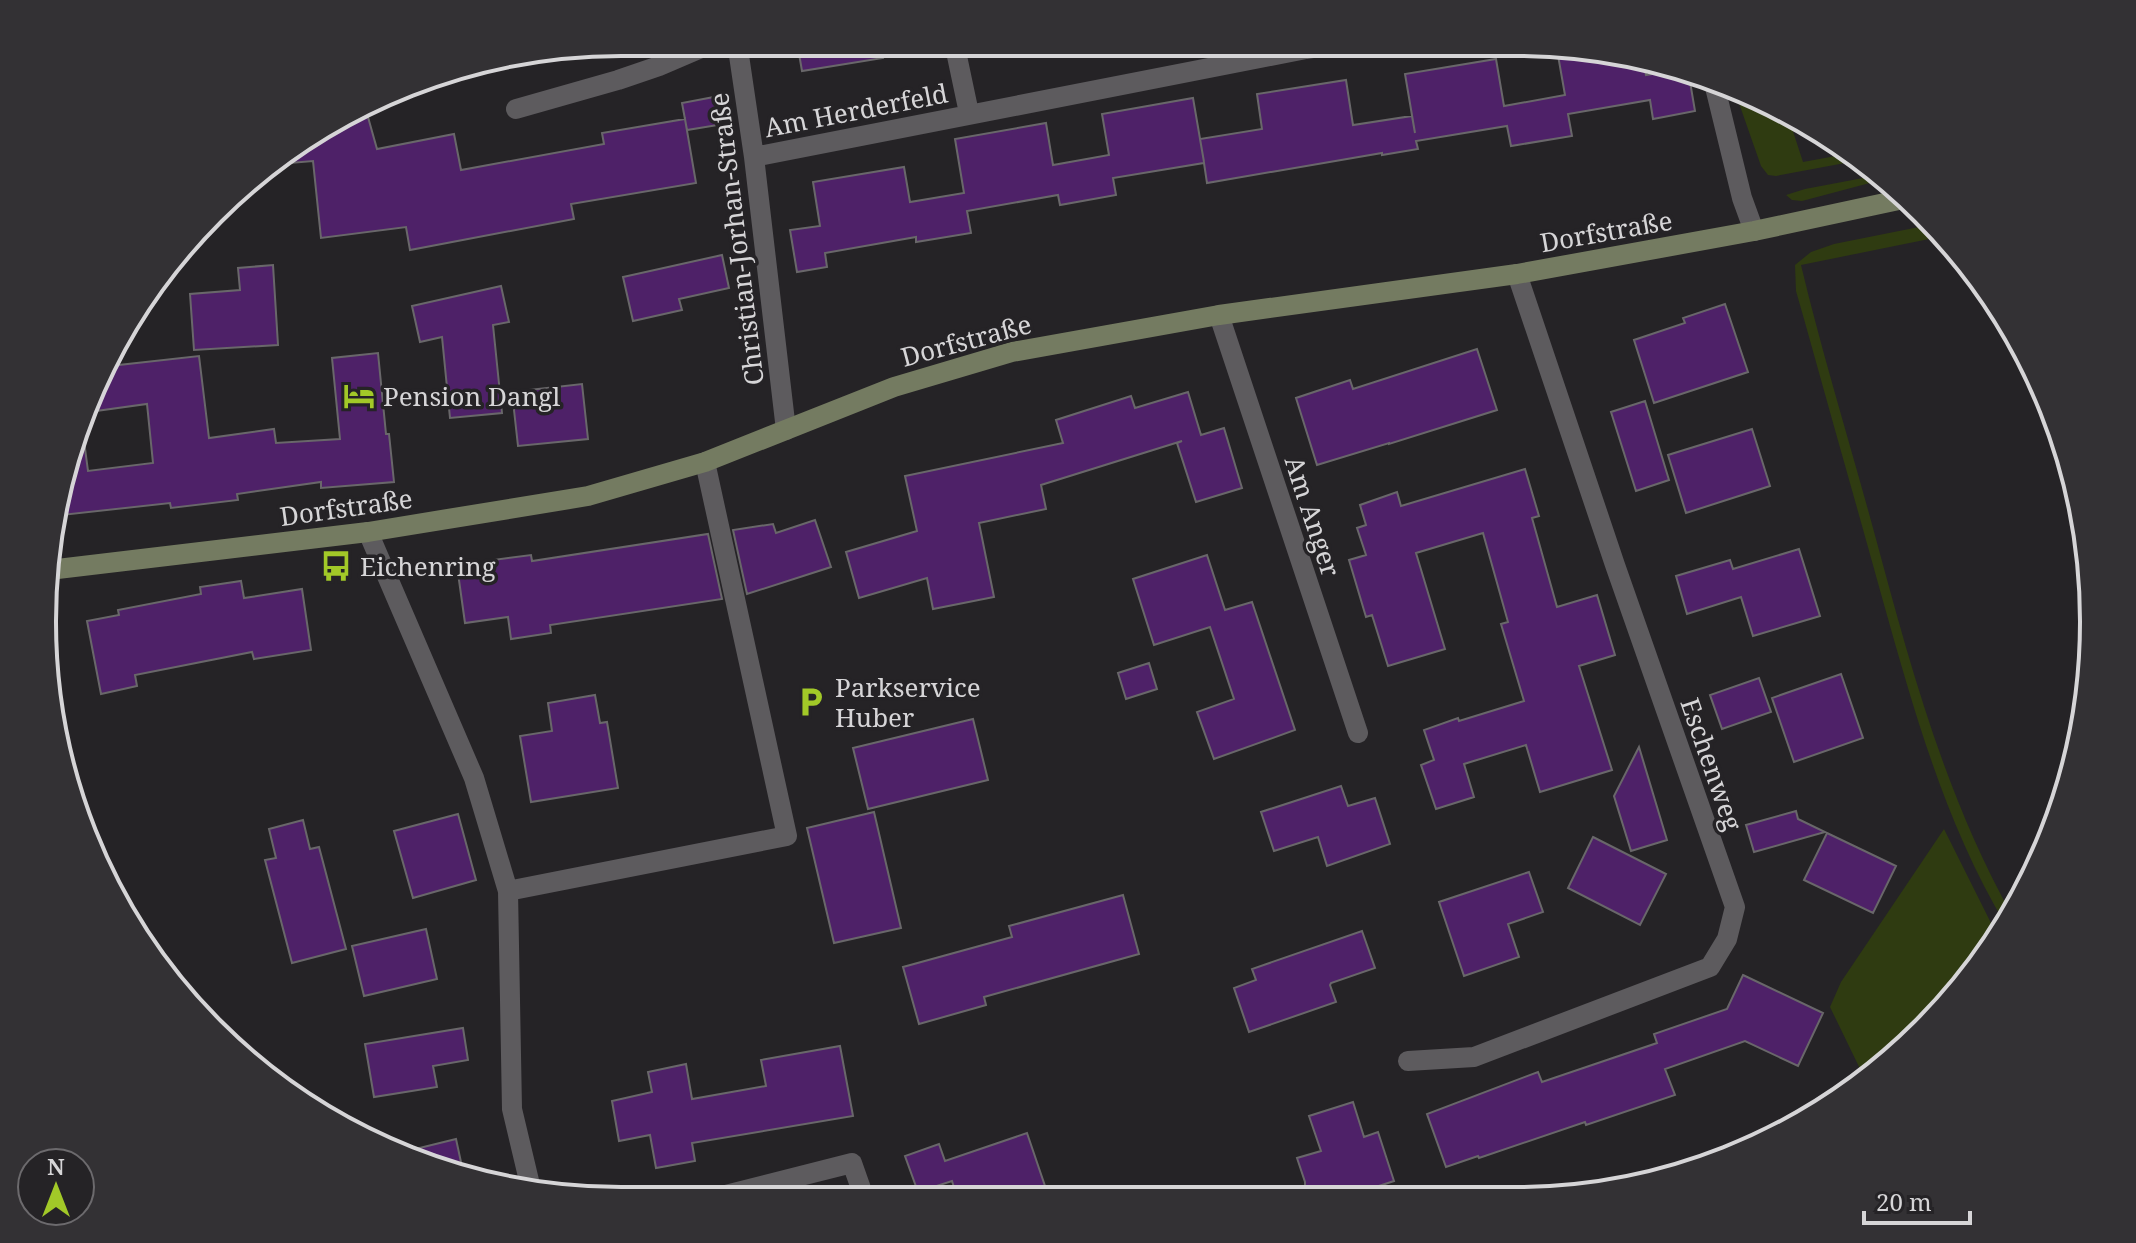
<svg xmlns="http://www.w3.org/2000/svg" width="2136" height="1243" font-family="'Noto Serif',serif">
<rect width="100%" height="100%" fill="#252326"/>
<path fill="#2f3b11" d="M1734 89 1788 116 1803 162 1852 153 1861 160 1776 176 1768 175 1761 166Z
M1879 175 1885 179 1802 201 1792 200 1786 195 1805 189Z
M1934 224 1944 236 1801 265C1822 353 1849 440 1873 528 1909 661 1944 794 2012 915L2006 925C1946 826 1914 711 1883 601 1857 507 1830 413 1804 319L1796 291 1795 265 1811 252 1834 244Z
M1944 829 1999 939 1924 1032 1864 1077 1830 1007 1841 982Z"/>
<path fill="#4e2168" stroke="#69676a" stroke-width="2" d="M797 42H881L883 58 802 71Z
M1556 44 1643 61 1646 75 1681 69 1688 70 1695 111 1653 119 1650 100 1568 114 1572 136 1511 146 1507 126 1416 141 1418 149 1382 155V153L1207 183 1204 163 1113 178 1116 195 1060 205 1058 195 967 211 971 233 916 242V237L825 253 827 267 797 272 790 230 820 226 813 182 904 167 910 202 964 193 955 139 1046 123 1053 165 1109 155 1102 114 1193 98 1204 162 1200 139 1262 129 1257 94 1346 80 1353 125 1412 116 1415 133 1405 74 1496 59 1504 106 1565 95Z
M714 97 718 125 687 130 682 103Z
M366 110 377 149 454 134 461 170 604 144 602 133 685 119 696 183 571 204 574 219 410 250 406 227 321 238 313 161 266 165Z
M722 255 729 288 679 299 682 310 633 321 623 277Z
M273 265 278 345 194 350 190 294 240 290 238 268Z
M501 286 509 322 493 325 502 413 450 418 442 337 420 342 412 306Z
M1725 304 1748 372 1654 403 1634 340 1685 323 1683 318Z
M1477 349 1497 410 1389 444V443L1317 465 1296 398 1350 380 1353 389Z
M378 353 386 434H389L394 482 321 488V482L237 494 238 500 171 508 170 503 62 515 59 491 62 471 82 426 88 471 153 463 147 404 89 412 110 366 199 356 209 438 274 429 276 443 340 439 332 358Z
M582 384 588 439 518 446 512 392Z
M1188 392 1201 435 1224 428 1242 488 1196 502 1177 443 1182 441 1041 485 1046 509 979 523 994 597 933 609 927 578 859 598 846 552 917 531 905 476 1063 443 1056 420 1131 396 1135 408Z
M1645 401 1669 480 1636 491 1611 412Z
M1752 429 1770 486 1686 513 1668 455Z
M1525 469 1539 516 1532 518 1557 607 1597 595 1615 655 1579 666 1612 770 1540 792 1526 745 1464 764 1474 797 1436 809 1421 765 1434 760 1424 730 1458 718 1459 721 1524 701 1501 624 1508 622 1483 533 1416 553 1445 649 1388 666 1372 615 1366 617 1349 560 1366 555 1357 528 1366 525 1360 505 1397 492 1401 506Z
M815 520 831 567 747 594 733 530 773 524 776 533Z
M708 534 722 599 550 625 551 633 511 639 508 617 465 623 458 573 494 568 493 560 531 555 532 561Z
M1799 549 1820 616 1753 636 1741 597 1687 614 1676 576 1730 560 1733 569Z
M1207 555 1225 610 1252 602 1295 730 1214 759 1197 712 1234 699 1210 627 1154 645 1133 579Z
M241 581 244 598 302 589 311 650 254 659 252 652 135 675 137 686 101 694 87 621 119 615 118 610 201 594 200 587Z
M1149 663 1157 689 1126 699 1118 673Z
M1841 674 1863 738 1794 762 1772 698Z
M1759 678 1771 712 1722 729 1710 695Z
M595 695 600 723 607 722 618 788 531 802 520 736 552 731 548 703Z
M973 719 988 780 868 809 853 748Z
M1639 747 1667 840 1631 851 1614 796Z
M1341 786 1348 806 1375 798 1390 844 1327 866 1318 837 1274 851 1261 812Z
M1796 811 1798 819 1825 832 1754 852 1746 825Z
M874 812 901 928 834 943 807 828Z
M458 814 476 880 413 898 394 831Z
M303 820 310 849 319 847 346 949 292 963 265 860 276 858 269 829Z
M1827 833 1896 866 1873 913 1804 880Z
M1593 837 1666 874 1640 925 1568 888Z
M1529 872 1543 912 1508 924 1519 957 1464 976 1439 902Z
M1123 895 1139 954 984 997 986 1005 919 1024 903 967 1012 937 1009 926Z
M426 929 437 979 364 996 352 946Z
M1362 931 1375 968 1331 983 1330 985 1336 1002 1249 1032 1234 988 1256 980 1252 969Z
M1743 975 1823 1013 1798 1066 1745 1041 1665 1069 1675 1095 1586 1125 1585 1122 1479 1158 1478 1156 1446 1167 1427 1114 1538 1072 1542 1082 1657 1043 1654 1034 1727 1009Z
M463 1028 468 1060 433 1066 437 1087 374 1097 365 1044Z
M840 1046 853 1116 692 1143 695 1161 656 1168 650 1135 619 1141 612 1101 652 1092 648 1072 686 1064 692 1099 766 1086 761 1060Z
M1353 1102 1364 1137 1378 1132 1394 1181 1336 1200H1305V1182L1297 1158 1321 1151 1309 1116Z
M1027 1133 1046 1189 1016 1200H958L952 1181 918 1192 905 1156 939 1144 945 1161Z
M456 1139 464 1176 436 1170 399 1153Z"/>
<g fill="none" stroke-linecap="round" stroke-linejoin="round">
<path stroke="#5d5b5e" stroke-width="20" d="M737 42 754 157 786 430
M954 42 969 113
M1713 79 1742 198 1754 231
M516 109 618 80 659 66 715 42
M754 157 1306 49 1345 43
M1219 315 1358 733
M368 532 474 778 508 891 512 1109 531 1189
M508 891 787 836 705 462
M1408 1061 1474 1057 1710 967 1727 939 1735 907 1615 565 1517 274
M706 1200 852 1163 865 1200"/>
<path stroke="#747b61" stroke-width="20" d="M49 570 368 532 588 496 705 462 894 387 1012 352 1219 315 1517 274 1754 231 1908 198"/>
</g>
<defs>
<symbol id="hotel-bare" viewBox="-9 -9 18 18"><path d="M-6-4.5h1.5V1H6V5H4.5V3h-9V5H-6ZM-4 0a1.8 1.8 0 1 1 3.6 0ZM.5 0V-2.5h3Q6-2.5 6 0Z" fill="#a2c928" stroke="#252326" stroke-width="2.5" paint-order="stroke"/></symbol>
<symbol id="bus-bare" viewBox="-9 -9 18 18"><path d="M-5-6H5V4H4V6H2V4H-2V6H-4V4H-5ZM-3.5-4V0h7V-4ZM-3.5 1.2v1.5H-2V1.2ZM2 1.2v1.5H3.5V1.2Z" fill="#a2c928" stroke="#252326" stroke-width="2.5" paint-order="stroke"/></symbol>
<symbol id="parking-bare" viewBox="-9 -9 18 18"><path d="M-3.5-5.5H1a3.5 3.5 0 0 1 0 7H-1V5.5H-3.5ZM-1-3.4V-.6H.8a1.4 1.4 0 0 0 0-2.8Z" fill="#a2c928" stroke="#252326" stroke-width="2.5" paint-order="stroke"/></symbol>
</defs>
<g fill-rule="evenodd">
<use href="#hotel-bare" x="337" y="374" width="44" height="44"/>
<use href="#bus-bare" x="314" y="544" width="44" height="44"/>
<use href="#parking-bare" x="789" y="680" width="44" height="44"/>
</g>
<g text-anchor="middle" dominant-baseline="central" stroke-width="7" stroke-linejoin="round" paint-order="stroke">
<g font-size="26" fill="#d6d5d7" stroke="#252326">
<text transform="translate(856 110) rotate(-11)">Am Herderfeld</text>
<text transform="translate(1606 231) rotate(-10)">Dorfstraße</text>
<text transform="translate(736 239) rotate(-97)">Christian-Jorhan-Straße</text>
<text transform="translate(966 340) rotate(-15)">Dorfstraße</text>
<text transform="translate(346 507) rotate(-8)">Dorfstraße</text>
<text transform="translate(1313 516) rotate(72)">Am Anger</text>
<text transform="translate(1712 764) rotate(71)">Eschenweg</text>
</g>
<g font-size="26" fill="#d6d5d7" stroke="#252326" text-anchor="start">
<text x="383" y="396">Pension Dangl</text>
<text x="360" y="566">Eichenring</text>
<text x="835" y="687">Parkservice<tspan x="835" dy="30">Huber</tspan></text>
</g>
</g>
<path d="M0 0H2136V1243H0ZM621 56H1515A565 565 0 0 1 2080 621V622A565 565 0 0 1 1515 1187H621A565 565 0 0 1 56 622V621A565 565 0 0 1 621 56Z" fill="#333134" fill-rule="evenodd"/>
<path fill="none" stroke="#d6d5d7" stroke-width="4" d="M621 56H1515A565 565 0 0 1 2080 621V622A565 565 0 0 1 1515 1187H621A565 565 0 0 1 56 622V621A565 565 0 0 1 621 56Z"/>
<g transform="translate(56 1187)"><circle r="38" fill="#252326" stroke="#6c6a6d" stroke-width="2"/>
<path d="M0-6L14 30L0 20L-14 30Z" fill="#a2c928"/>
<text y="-12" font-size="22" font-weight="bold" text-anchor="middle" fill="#d6d5d7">N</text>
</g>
<path d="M1864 1211v12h106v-12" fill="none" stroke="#d6d5d7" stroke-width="4"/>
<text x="1876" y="1211" font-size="24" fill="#d6d5d7" stroke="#252326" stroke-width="6" paint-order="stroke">20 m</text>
</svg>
